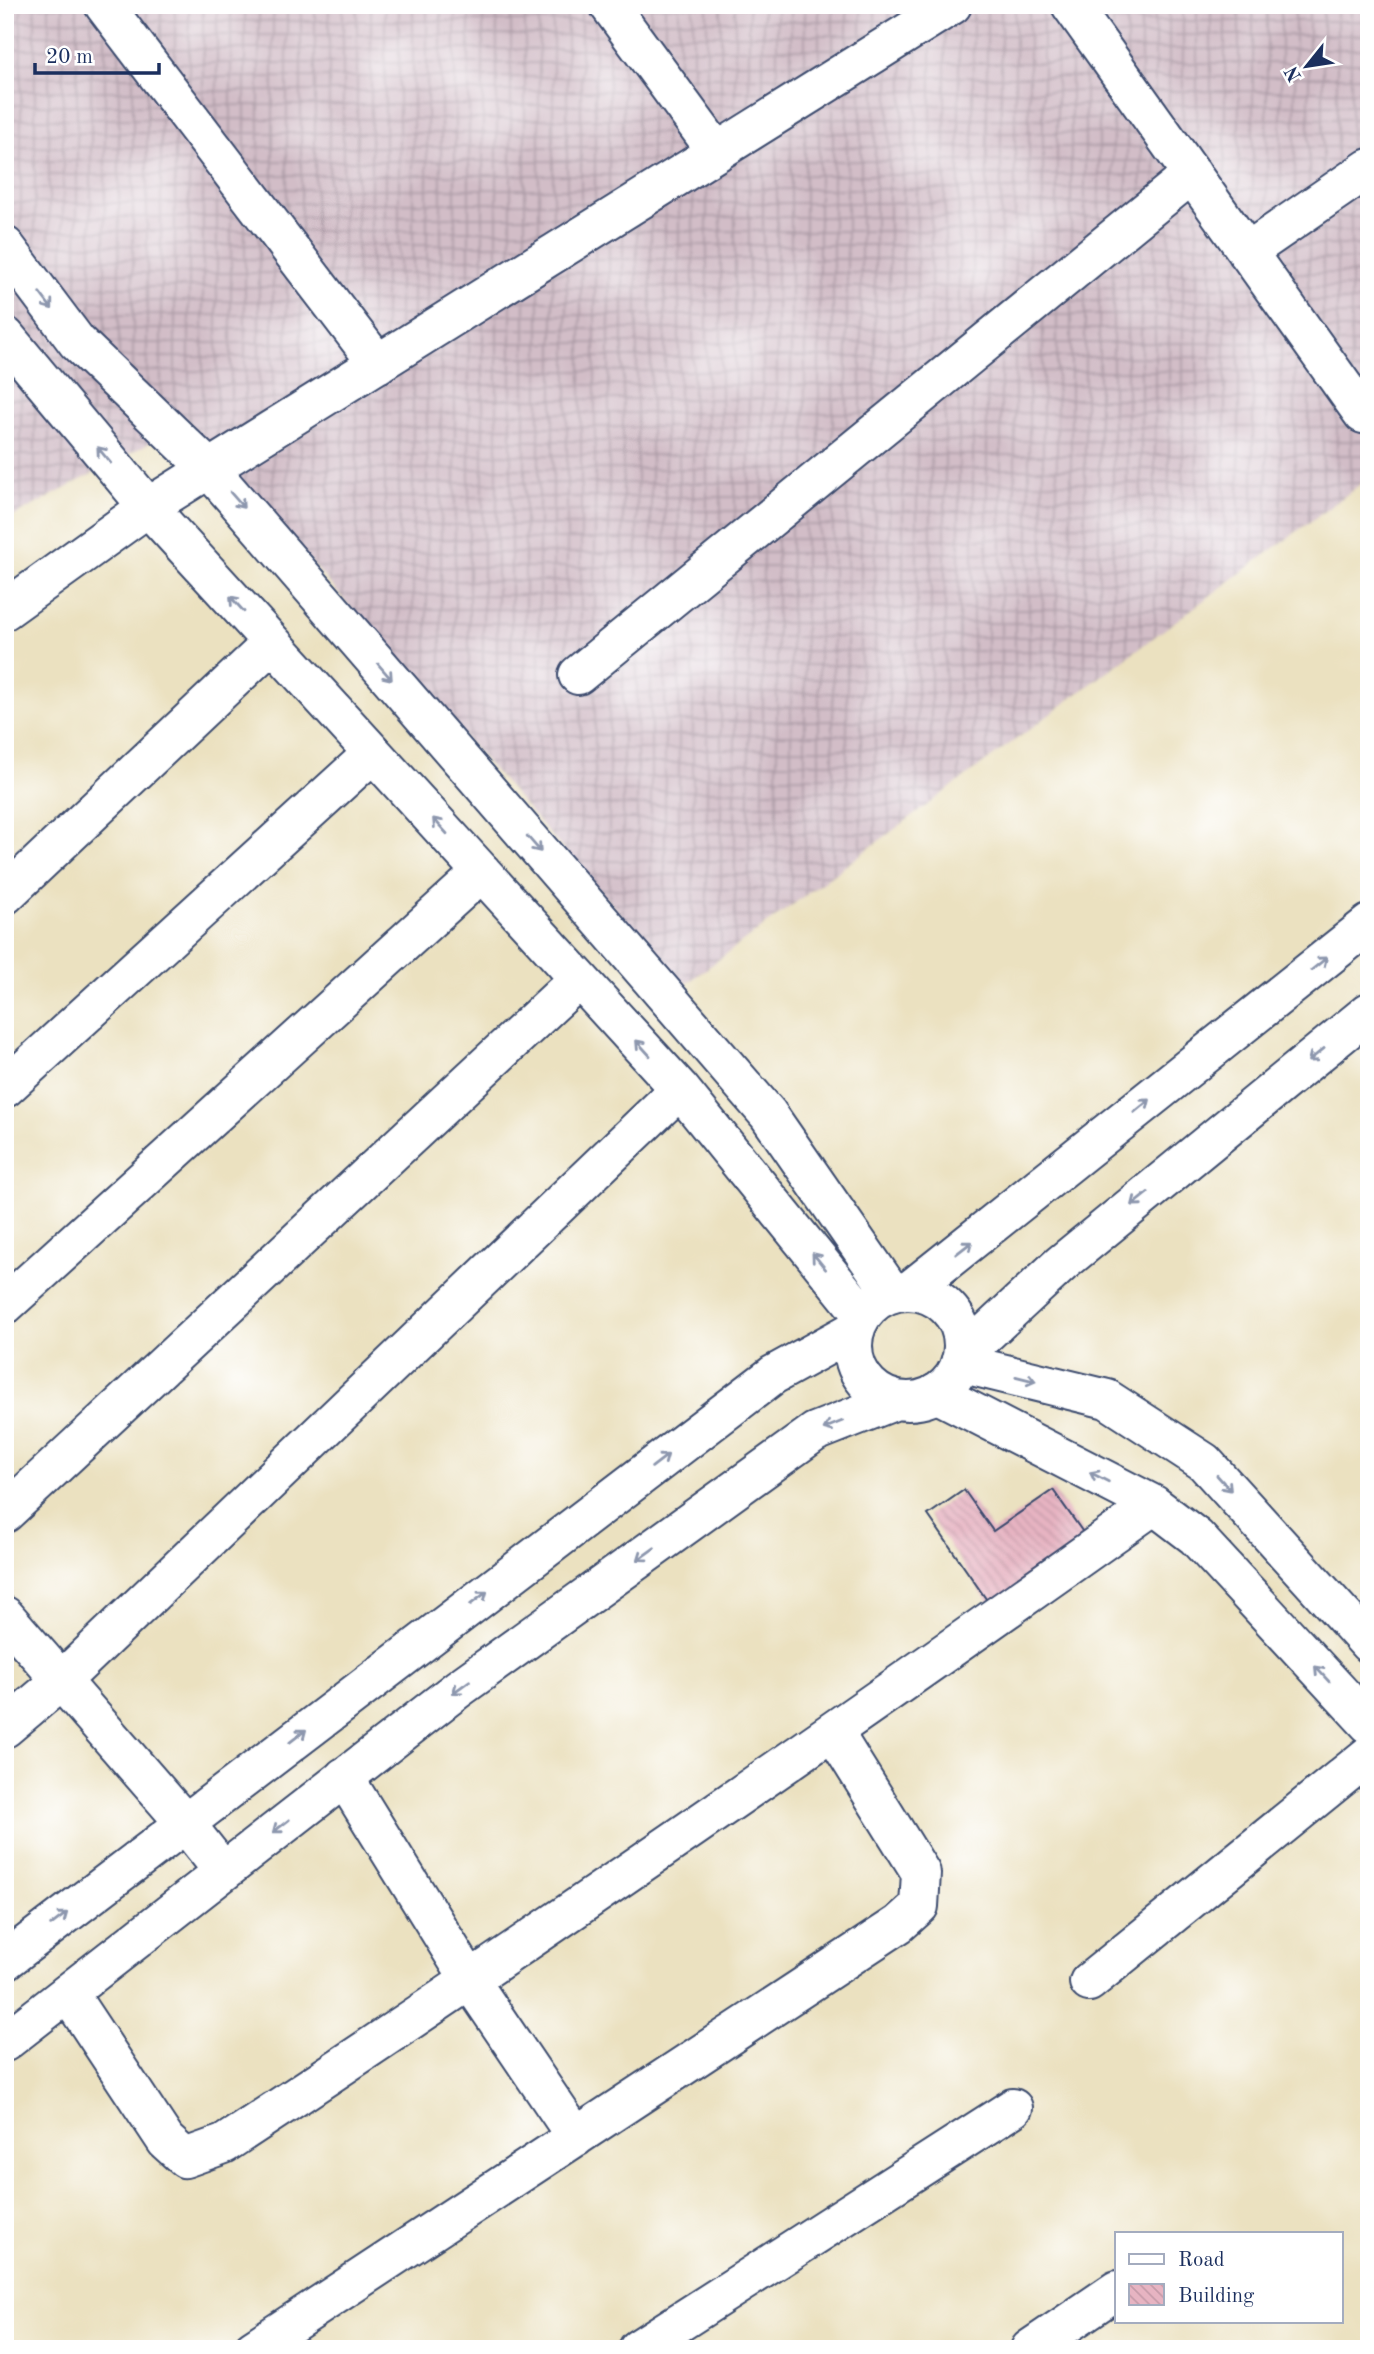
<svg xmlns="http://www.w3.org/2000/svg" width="1374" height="2354" font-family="'Old Standard TT',serif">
<defs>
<pattern id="industrial-grid" width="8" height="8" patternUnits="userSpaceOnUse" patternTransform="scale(1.75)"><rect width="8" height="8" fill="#d2bdc7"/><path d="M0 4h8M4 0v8" fill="none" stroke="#aa9aa5"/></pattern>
<pattern id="building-back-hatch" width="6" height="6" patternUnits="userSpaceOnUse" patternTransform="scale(1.75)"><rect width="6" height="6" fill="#e7b4c2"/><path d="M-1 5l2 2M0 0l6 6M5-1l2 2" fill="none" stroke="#c69ba9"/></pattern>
</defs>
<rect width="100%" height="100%" fill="#fff"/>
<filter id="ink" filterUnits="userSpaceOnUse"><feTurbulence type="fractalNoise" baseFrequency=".0143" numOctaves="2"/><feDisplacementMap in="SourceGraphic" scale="14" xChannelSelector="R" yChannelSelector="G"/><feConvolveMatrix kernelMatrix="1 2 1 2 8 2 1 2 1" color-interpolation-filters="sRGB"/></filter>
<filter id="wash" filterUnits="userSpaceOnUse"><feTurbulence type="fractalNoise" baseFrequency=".00686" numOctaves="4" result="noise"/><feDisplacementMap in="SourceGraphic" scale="28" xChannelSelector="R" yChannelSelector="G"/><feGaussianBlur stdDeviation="1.57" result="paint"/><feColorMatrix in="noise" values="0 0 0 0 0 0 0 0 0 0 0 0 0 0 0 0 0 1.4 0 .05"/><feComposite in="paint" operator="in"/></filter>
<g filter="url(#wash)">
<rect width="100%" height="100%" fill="#ebe1c0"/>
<path fill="url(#industrial-grid)" d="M5 5H1369V478L683 986 188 422 5 521Z"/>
<g id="blocks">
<path fill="url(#building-back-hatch)" d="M964 1490 993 1531 1053 1490 1087 1538 991 1606 928 1515Z"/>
</g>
</g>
<g filter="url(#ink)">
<use href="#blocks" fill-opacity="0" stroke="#3a4a6d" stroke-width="2"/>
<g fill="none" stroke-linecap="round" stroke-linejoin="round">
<defs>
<path id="minor" d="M104 5 378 364
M609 5 717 152
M1071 5 1363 414
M5 246 77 342 209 469 768 1114 892 1293
M1247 252 1369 168
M5 336 148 507 680 1089 862 1314
M5 610 148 507 952 5
M578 675 1192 174
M5 895 272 643
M5 1088 373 753
M5 1305 482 872
M960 1363 1107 1399 1204 1462 1369 1644
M936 1393 1154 1505 1196 1537 1369 1724
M5 1513 579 979
M5 1616 185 1823 223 1871
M5 1728 62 1680 680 1089
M344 1777 471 1982 576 2137
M1089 1982 1369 1755
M68 1993 166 2141 185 2158 224 2144C538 1938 847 1723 1154 1505
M253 2349 899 1924 919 1906 921 1873 834 1733
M638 2349 1013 2108
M1030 2349 1117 2290"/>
<path id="major" d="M910 1290 1369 924
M853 1346a55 55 0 1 1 110 0a55 55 0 1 1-110 0Z
M963 1355 1061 1264 1369 1012
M5 1961 773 1375 855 1330
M5 2042 458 1689 815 1432 896 1400"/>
</defs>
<use href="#minor" stroke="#3a4a6d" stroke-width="42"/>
<use href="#major" stroke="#3a4a6d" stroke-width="42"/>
<use href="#minor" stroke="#fff" stroke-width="38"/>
<use href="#major" stroke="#fff" stroke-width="38"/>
</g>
<defs><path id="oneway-shaft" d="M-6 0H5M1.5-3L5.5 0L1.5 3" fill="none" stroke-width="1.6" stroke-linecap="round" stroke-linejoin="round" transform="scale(1.75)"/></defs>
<g stroke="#8d97ae">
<use href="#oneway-shaft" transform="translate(46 301) rotate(53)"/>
<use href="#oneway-shaft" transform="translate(104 455) rotate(-130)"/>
<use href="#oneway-shaft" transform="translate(237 500) rotate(49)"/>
<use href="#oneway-shaft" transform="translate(237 604) rotate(-132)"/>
<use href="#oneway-shaft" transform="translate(385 672) rotate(49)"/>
<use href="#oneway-shaft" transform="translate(440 826) rotate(-132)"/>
<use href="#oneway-shaft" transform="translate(534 844) rotate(49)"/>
<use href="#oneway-shaft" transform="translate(1319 964) rotate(-39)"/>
<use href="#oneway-shaft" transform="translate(643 1048) rotate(-132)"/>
<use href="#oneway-shaft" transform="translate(1316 1055) rotate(141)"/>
<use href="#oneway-shaft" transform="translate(1142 1106) rotate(-39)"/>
<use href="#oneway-shaft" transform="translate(1140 1199) rotate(141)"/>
<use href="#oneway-shaft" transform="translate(964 1248) rotate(-38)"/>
<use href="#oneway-shaft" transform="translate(819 1261) rotate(-129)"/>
<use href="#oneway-shaft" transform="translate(1026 1379) rotate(14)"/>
<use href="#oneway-shaft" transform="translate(833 1425) rotate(158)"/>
<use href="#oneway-shaft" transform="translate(660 1461) rotate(-37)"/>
<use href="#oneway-shaft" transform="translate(1099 1477) rotate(-153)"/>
<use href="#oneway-shaft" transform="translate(1224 1483) rotate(48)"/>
<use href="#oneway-shaft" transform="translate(646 1554) rotate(144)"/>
<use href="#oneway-shaft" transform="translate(479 1598) rotate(-37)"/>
<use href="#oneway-shaft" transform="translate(1322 1674) rotate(-133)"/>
<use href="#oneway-shaft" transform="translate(461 1687) rotate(144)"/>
<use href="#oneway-shaft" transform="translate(298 1736) rotate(-38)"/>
<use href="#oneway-shaft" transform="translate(281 1826) rotate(142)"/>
<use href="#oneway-shaft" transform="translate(59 1919) rotate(-37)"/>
</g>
</g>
<rect width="1374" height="2354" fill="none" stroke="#fff" stroke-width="28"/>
<rect x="1115" y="2232" width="228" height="91" fill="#ffffff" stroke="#a4acbf" stroke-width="2"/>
<rect x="1129" y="2254" width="35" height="10" fill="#ffffff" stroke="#a4acbf" stroke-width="2"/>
<text x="1178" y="2266" font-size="21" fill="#1b2f5e">Road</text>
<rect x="1129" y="2284" width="35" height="21" fill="url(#building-back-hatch)" stroke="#a4acbf" stroke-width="2"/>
<text x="1178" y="2302" font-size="21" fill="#1b2f5e">Building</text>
<g transform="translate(1307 66) rotate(240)" stroke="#ffffff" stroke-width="5" paint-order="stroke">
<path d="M0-5L12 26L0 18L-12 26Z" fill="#1b2f5e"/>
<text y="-10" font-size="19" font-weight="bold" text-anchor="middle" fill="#1b2f5e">N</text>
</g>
<path d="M35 63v10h124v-10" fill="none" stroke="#1b2f5e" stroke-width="3.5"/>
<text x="46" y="63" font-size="21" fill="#1b2f5e" stroke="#ffffff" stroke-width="5" paint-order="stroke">20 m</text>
</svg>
